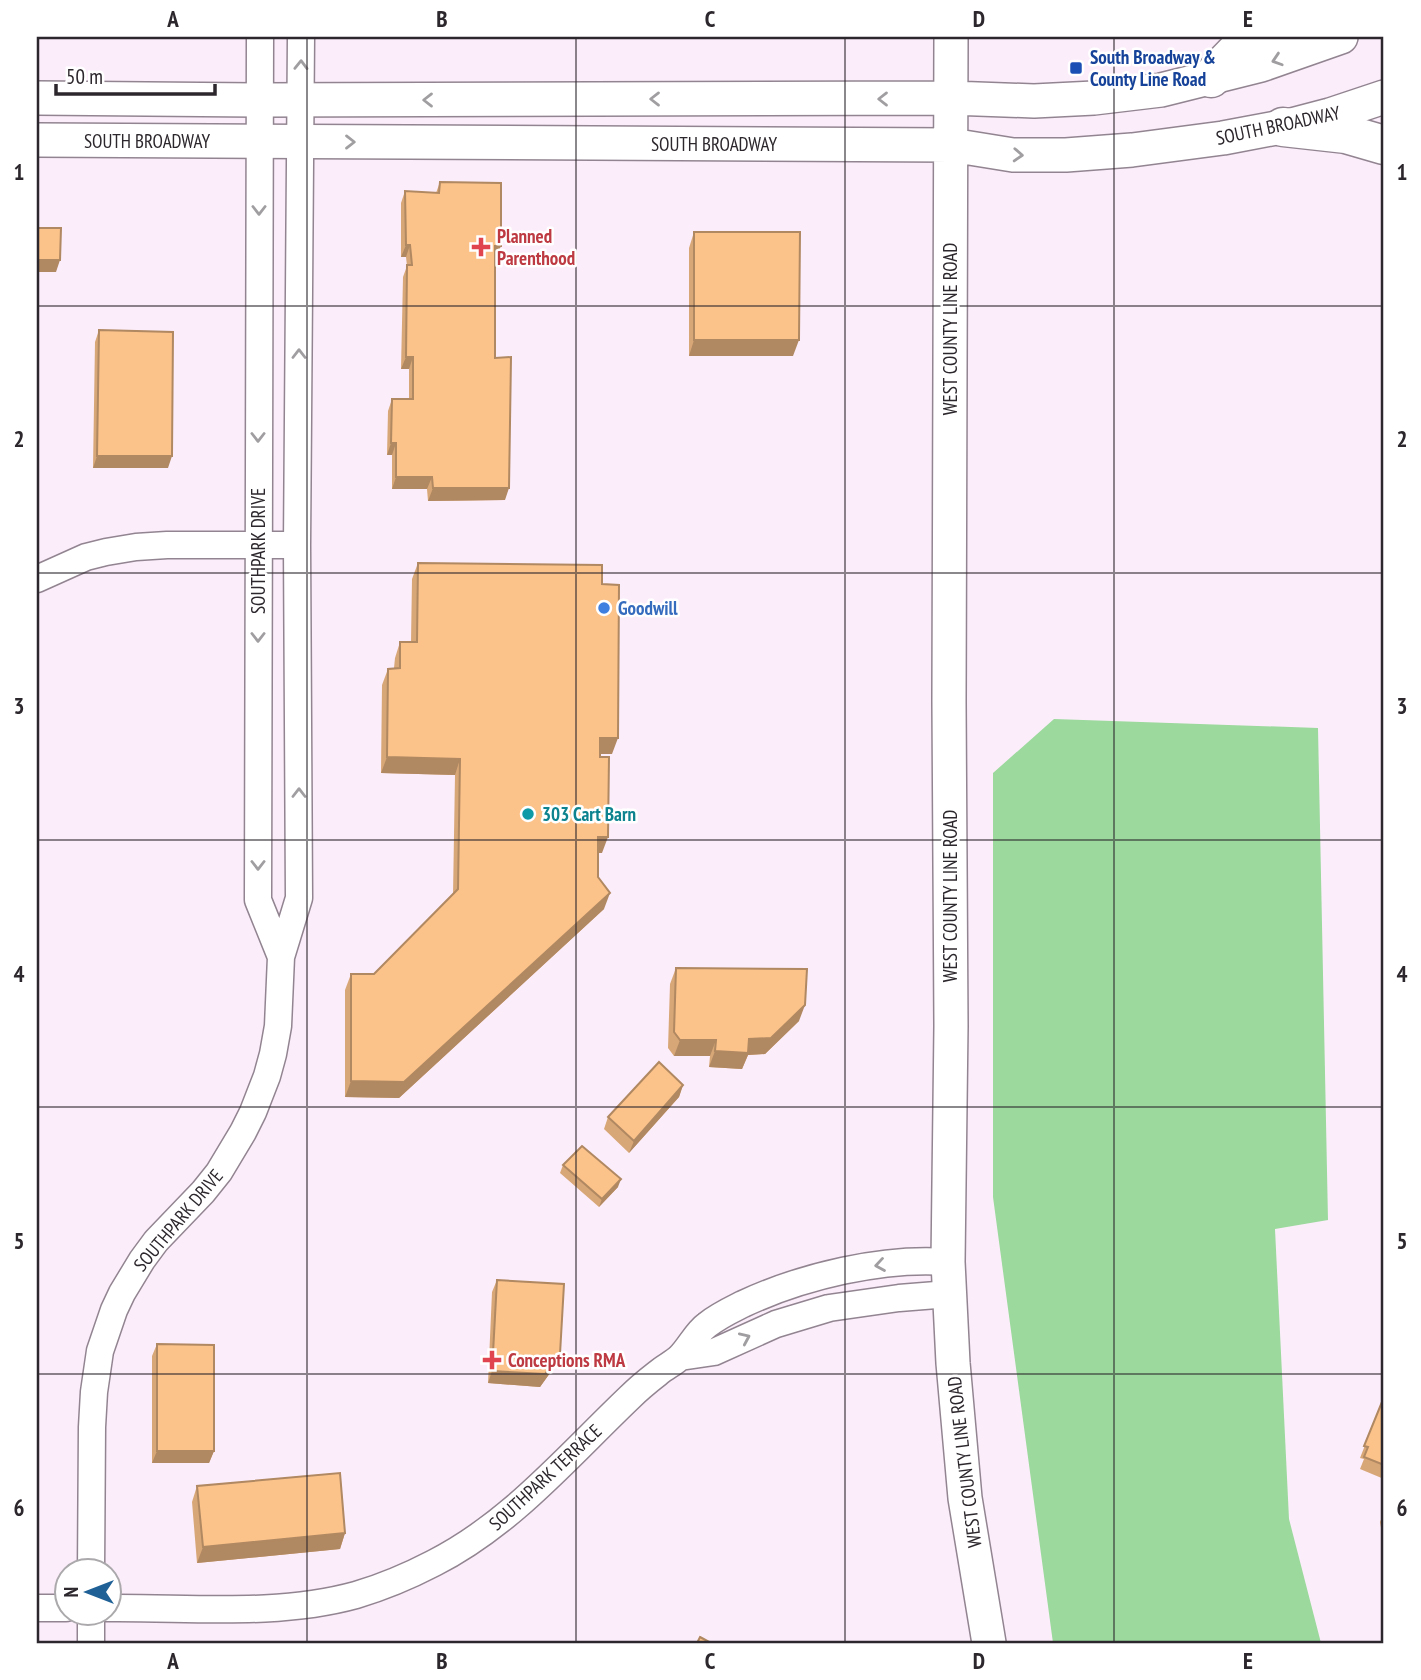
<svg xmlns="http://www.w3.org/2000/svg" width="1421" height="1680" font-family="'PT Sans Narrow',sans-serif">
<rect width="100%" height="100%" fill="#fcedfa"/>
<path fill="#9bd99d" d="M1054 719 1318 728 1328 1220 1275 1229 1289 1519 1321 1643H1053L993 1197V773Z"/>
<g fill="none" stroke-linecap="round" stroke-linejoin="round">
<defs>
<path id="minor" d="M260 37 258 900 281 957
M37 579 86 557 106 552 136 547 167 545H297
M680 1357 714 1352 776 1324 829 1308 899 1298 949 1294
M91 1572 92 1427 94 1392 100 1351 114 1310 122 1293 142 1260 156 1241 203 1192 219 1172 243 1132 253 1112 267 1076 273 1054 278 1026 281 957 299 898 297 545 301 37
M37 1608H66
M108 1608C190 1607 276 1617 356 1595 383 1587 409 1576 434 1563 511 1524 568 1456 630 1397 639 1388 649 1380 658 1373 665 1367 674 1363 680 1357 690 1347 696 1333 707 1325 718 1316 731 1310 743 1304 803 1276 883 1257 948 1262
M91 1643V1614"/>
<path id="major" d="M951 37 949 702 951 1026 948 1262 953 1363 965 1498 989 1643
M37 98 260 100 951 98 1034 101 1094 98 1161 90 1261 65 1341 37
M37 140 951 145 1013 155H1066L1132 150 1223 138 1292 125 1330 115 1384 97"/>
<path id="highway" d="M1211 78 1240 48 1269 37
M1283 127 1346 134 1384 145"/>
</defs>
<use href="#minor" stroke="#928591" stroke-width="29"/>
<use href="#major" stroke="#928591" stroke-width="36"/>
<use href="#highway" stroke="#928591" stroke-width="41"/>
<use href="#minor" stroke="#fff" stroke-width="26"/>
<use href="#major" stroke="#fff" stroke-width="33"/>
<use href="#highway" stroke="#fff" stroke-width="38"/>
</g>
<path fill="#d8a777" d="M440 182 496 258H495V358L505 500 428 501 427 489H392V455H387L388 411 392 399H409V369H401L403 277 407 266 406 257H401V203L405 191 436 193Z
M694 232 793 356H689V248Z
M99 330 168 468H93L95 342Z
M418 563 602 584 612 754H600L602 853H598V877L604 909 399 1098 345 1097V990L351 974H374L453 895 455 775 381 773 382 685 388 669 394 668 395 658 400 642H411L412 579Z
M676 968 799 1021 765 1054 748 1055 742 1069 709 1067 710 1056H674L668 1048 670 984Z
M683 1085 679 1097 629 1153 604 1129 608 1117Z
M563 1165 618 1187 599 1207 560 1173Z
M497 1280 560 1354 555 1366 540 1387 488 1383 492 1292Z
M157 1344 214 1451 209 1463H152V1356Z
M1384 1397V1479L1360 1469 1364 1459 1360 1458Z
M197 1486 345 1533 340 1549 197 1563 192 1502Z
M1384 1502V1545L1380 1522 1384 1512 1383 1507Z"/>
<path fill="#b08861" d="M406 245H410L406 257H401Z
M495 246H501L496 258H490Z
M37 260H60L56 272H37Z
M694 340H799L793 356H689Z
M406 357H413L409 369H401Z
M391 443H396L392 455H387Z
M97 456H172L168 468H93Z
M396 477H432L427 489H392Z
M433 488H509L505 500 428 501Z
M600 738H618L612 754H594Z
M387 757 460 759 455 775 381 773Z
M598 837H608L602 853H592Z
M610 893 604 909 399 1098 345 1097 351 1081Z
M805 1005 799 1021 765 1054 748 1055 742 1069 709 1067 715 1051 749 1039Z
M680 1040H716L710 1056H674Z
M683 1085 679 1097 629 1153 634 1141Z
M621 1179 618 1187 599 1207 602 1199Z
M560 1354 555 1366 540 1387 488 1383 492 1371Z
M157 1451H214L209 1463H152Z
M345 1533 340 1549 197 1563 203 1547Z"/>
<path fill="#fbc28a" stroke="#b08861" stroke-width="2" d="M440 182 501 183V246H495V358L511 357 509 488H433L432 477H396V443H391L392 399H413V357H406L407 265H412L410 245H406L405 191 439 193Z
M37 206H38V228H61L60 260H37Z
M694 232H800L799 340H694Z
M99 330 173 332 172 456H97Z
M418 563 602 565V584L619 585 618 738H600V757H609L608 837H598V877L610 893 404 1082 351 1081V974H374L458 889 460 759 387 757 388 669 400 668V642H417Z
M676 968 807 969 805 1005 771 1038 749 1039 748 1053 715 1051 716 1040H680L674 1032Z
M659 1062 683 1085 634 1141 608 1117Z
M582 1146 621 1179 602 1199 563 1165Z
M497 1280 564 1284 560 1354 545 1374 492 1371Z
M157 1344 214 1345V1451H157Z
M1384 1397V1465L1364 1457 1368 1447 1364 1446Z
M340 1473 345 1533 203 1547 197 1486Z
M700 1637 711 1643H697Z"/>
<defs><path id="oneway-chevron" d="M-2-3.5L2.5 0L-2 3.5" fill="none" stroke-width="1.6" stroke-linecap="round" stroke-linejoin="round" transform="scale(1.75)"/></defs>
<g stroke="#a09ea0">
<use href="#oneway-chevron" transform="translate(1277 60) rotate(162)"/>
<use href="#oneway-chevron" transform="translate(301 65) rotate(-89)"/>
<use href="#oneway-chevron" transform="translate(655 99) rotate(180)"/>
<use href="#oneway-chevron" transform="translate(883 99) rotate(180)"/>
<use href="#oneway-chevron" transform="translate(428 100) rotate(180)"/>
<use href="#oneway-chevron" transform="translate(350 142)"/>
<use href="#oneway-chevron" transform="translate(1018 155) rotate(3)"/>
<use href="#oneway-chevron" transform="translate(259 210) rotate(90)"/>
<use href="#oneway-chevron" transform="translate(299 354) rotate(-90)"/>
<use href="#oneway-chevron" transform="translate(258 437) rotate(90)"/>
<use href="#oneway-chevron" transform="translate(258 637) rotate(90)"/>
<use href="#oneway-chevron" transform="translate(299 793) rotate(-90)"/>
<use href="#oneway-chevron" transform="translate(258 865) rotate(90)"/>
<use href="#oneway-chevron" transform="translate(880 1265) rotate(171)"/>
<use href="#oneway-chevron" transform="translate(745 1338) rotate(-24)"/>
</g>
<path fill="none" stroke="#2c272c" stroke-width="2" stroke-opacity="0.55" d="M307 37V1643M576 37V1643M845 37V1643M1114 37V1643M37 306H1384M37 573H1384M37 840H1384M37 1107H1384M37 1374H1384"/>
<rect fill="#1a4fb4" stroke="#fff" stroke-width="2.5" x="1069" y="61" width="14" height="14" rx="3.5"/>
<g fill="#e0444e" stroke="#fff" stroke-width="2.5">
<path d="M477.5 236.5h7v7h7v7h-7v7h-7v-7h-7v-7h7z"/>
<path d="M488.5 1349.5h7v7h7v7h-7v7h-7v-7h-7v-7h7z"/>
</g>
<circle fill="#3f7fe0" stroke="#fff" stroke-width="2.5" cx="604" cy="608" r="7"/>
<circle fill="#0f9aa8" stroke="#fff" stroke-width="2.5" cx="528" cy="814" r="7"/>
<g text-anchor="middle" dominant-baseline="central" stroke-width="5" stroke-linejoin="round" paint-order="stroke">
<g font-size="19" font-weight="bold" fill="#164399" stroke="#fff" text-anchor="start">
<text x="1090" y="57">South Broadway &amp;<tspan x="1090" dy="22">County Line Road</tspan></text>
</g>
<g font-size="19" fill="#2c272c" stroke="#fff">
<text transform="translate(1278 125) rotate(-12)">SOUTH BROADWAY</text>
<text x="147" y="141">SOUTH BROADWAY</text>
<text x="714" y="144">SOUTH BROADWAY</text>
<text transform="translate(950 329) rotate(-90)">WEST COUNTY LINE ROAD</text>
<text transform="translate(258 551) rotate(-90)">SOUTHPARK DRIVE</text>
<text transform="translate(950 896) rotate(-90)">WEST COUNTY LINE ROAD</text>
<text transform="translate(178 1220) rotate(-50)">SOUTHPARK DRIVE</text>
<text transform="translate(964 1462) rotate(-97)">WEST COUNTY LINE ROAD</text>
<text transform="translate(545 1477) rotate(-43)">SOUTHPARK TERRACE</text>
</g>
<g font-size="19" font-weight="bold" fill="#be3a42" stroke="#fff" text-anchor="start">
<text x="497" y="236">Planned<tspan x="497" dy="22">Parenthood</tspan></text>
<text x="508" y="1360">Conceptions RMA</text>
</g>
<g font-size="19" font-weight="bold" fill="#366cbe" stroke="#fff" text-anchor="start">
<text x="618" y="608">Goodwill</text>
</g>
<g font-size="19" font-weight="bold" fill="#0d838f" stroke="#fff" text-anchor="start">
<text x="542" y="814">303 Cart Barn</text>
</g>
</g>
<rect width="1421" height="1680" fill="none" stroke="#ffffff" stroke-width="77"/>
<g transform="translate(88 1592) rotate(270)"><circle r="33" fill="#ffffff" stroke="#aba9ab" stroke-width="2"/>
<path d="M0-5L12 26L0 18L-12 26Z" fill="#1f6197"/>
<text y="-10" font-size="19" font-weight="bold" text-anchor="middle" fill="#2c272c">N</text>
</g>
<path d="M56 84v10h159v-10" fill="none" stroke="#2c272c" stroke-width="3.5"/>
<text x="66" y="84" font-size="21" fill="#2c272c" stroke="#ffffff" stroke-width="5" paint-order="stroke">50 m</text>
<rect x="38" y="38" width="1344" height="1604" fill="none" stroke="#2c272c" stroke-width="2.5"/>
<g font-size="23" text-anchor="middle" font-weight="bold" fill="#2c272c">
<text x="173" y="27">A</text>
<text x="442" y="27">B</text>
<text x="710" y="27">C</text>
<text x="979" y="27">D</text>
<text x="1248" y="27">E</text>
<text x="19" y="180">1</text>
<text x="1402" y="180">1</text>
<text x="19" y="447">2</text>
<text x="1402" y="447">2</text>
<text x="19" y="714">3</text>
<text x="1402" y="714">3</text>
<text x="19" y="982">4</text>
<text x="1402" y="982">4</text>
<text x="19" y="1249">5</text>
<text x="1402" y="1249">5</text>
<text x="19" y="1516">6</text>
<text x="1402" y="1516">6</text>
<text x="173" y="1669">A</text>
<text x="442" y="1669">B</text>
<text x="710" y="1669">C</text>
<text x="979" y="1669">D</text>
<text x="1248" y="1669">E</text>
</g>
</svg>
